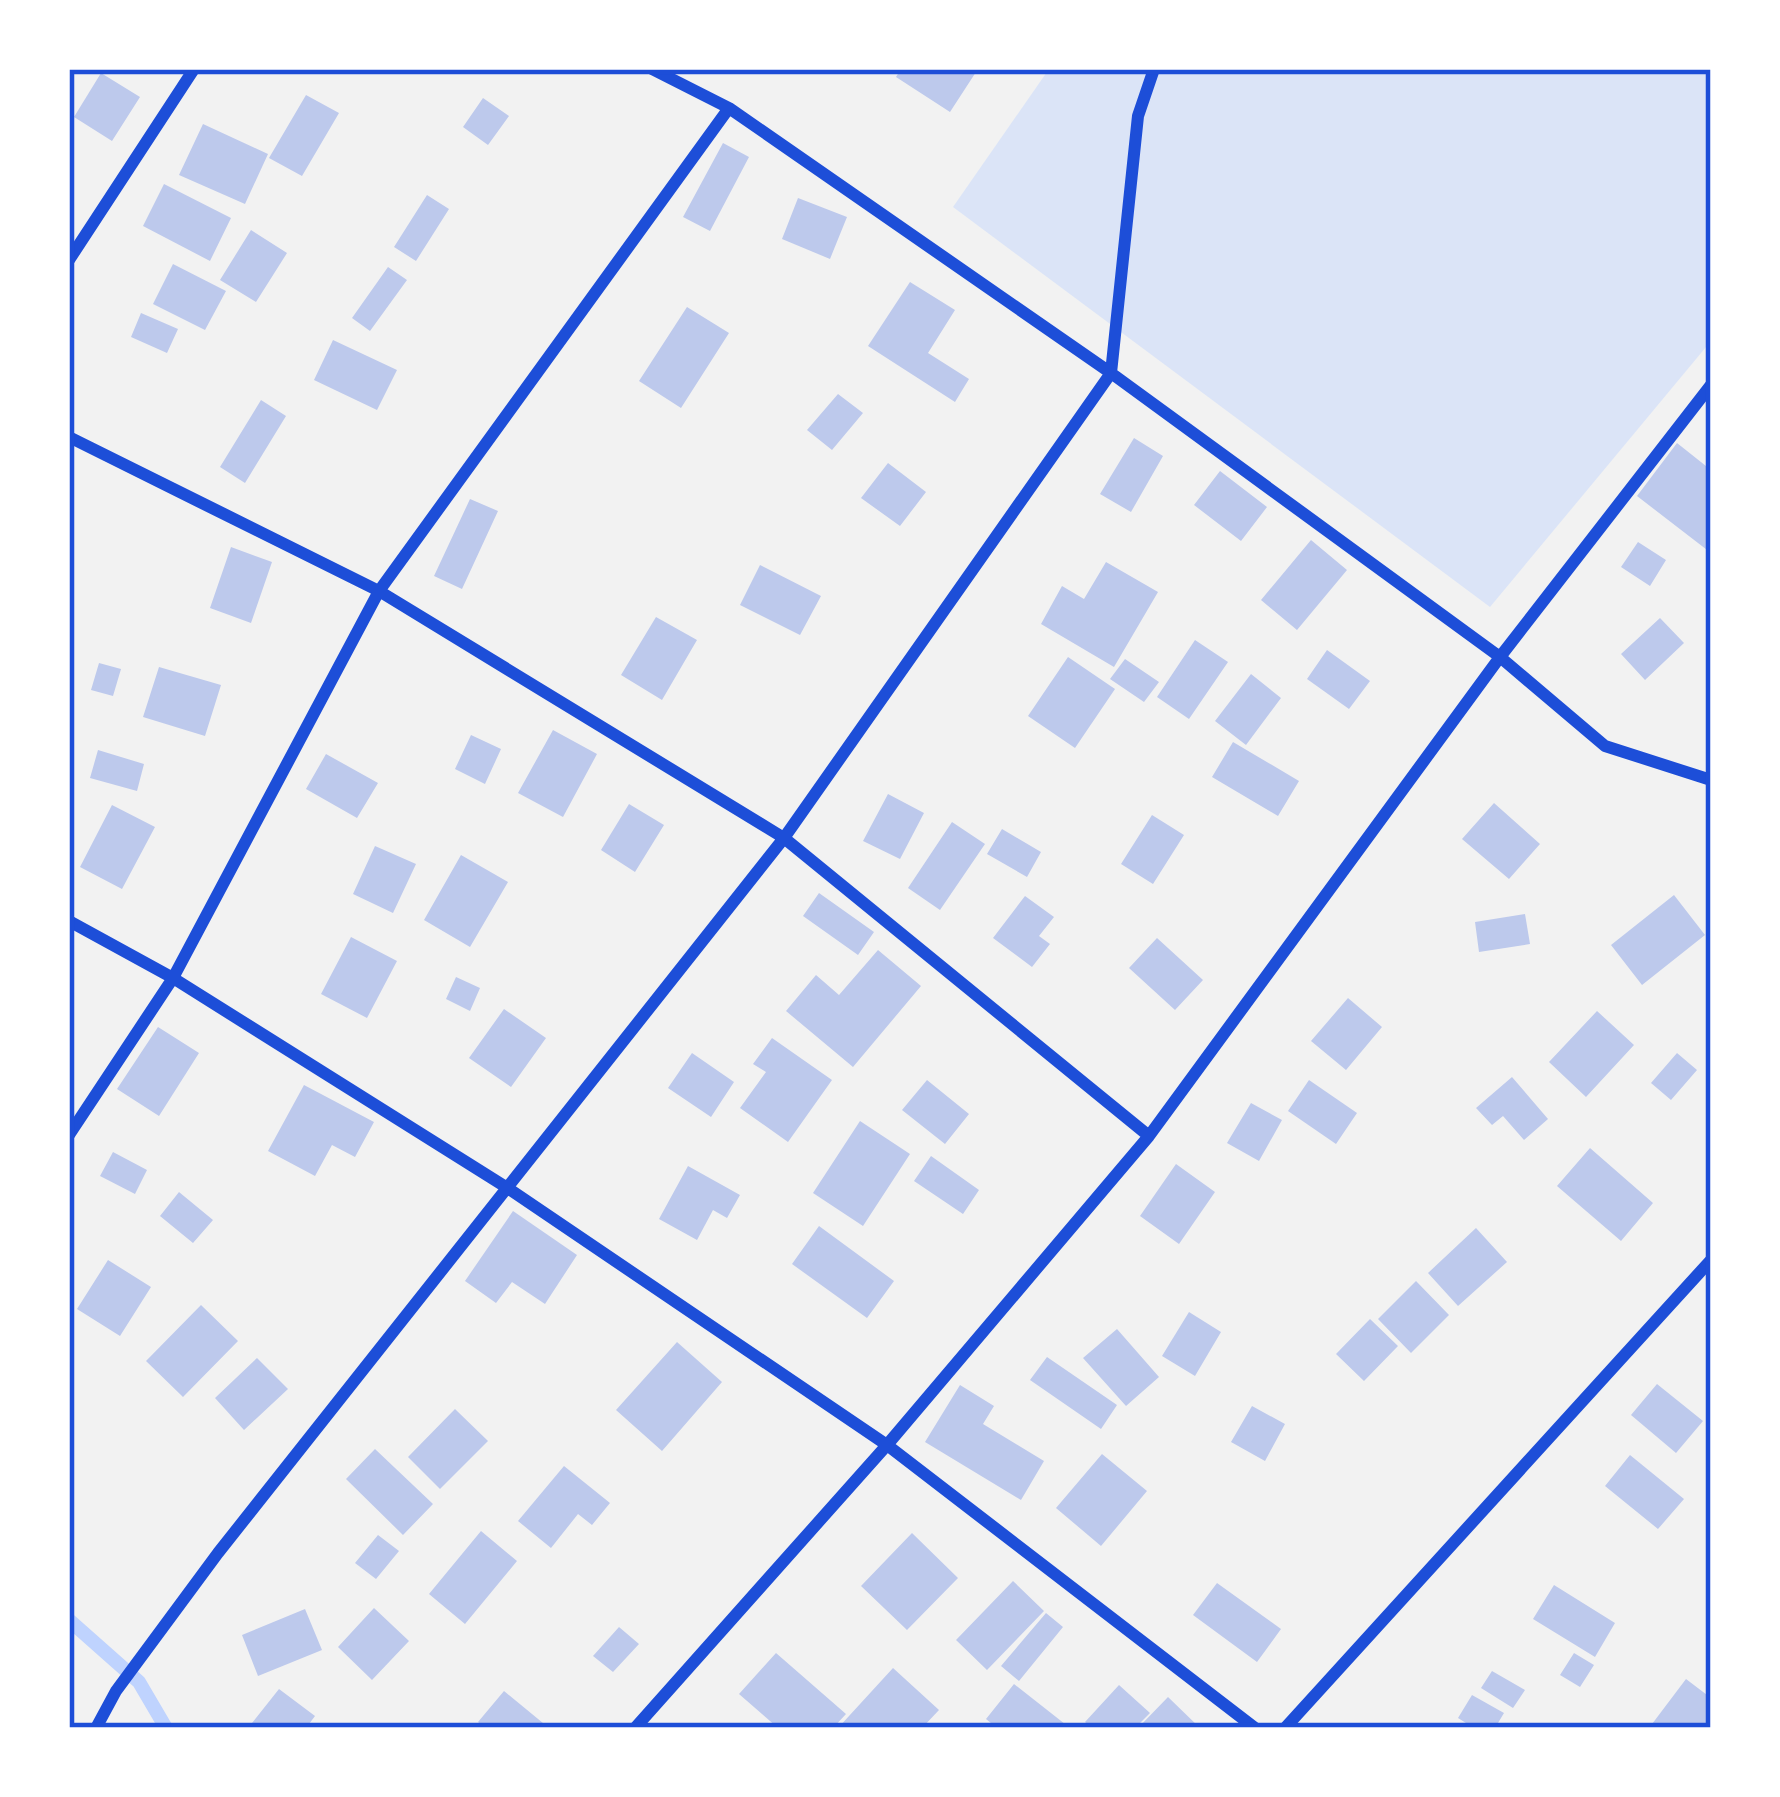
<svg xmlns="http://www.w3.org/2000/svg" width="1780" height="1797" font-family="Georgia,serif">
<rect width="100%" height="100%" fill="#f2f2f2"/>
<path fill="#dbe4f7" d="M1049 69H1711V341L1490 607 953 207Z"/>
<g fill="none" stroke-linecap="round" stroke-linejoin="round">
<path stroke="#bfd3fe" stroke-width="14" d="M69 1620 139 1682 166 1728"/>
</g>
<path fill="#bdc9ec" d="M901 69H971L976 72 950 112 896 77Z
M101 73 140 97 112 141 74 117Z
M306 95 339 113 302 176 269 158Z
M483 98 509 116 488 145 463 127Z
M203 124 268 154 245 204 179 175Z
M723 143 749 157 710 231 683 217Z
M164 184 231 218 210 261 143 226Z
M427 195 449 209 416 261 394 247Z
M798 198 847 217 830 259 782 239Z
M251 230 287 253 256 302 220 280Z
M173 264 226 291 205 330 153 304Z
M388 267 407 280 370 331 352 318Z
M910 282 955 310 928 353 969 379 955 402 868 346Z
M687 307 729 333 681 408 639 381Z
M141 313 178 329 167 353 131 337Z
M333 340 397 370 377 410 314 380Z
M838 394 863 413 832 450 807 430Z
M261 400 286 416 245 483 220 467Z
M1134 438 1163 456 1131 512 1100 494Z
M1677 443 1711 470V553L1637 496Z
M888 463 926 492 900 526 861 498Z
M1220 471 1267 507 1241 541 1194 505Z
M470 499 498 511 462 589 434 576Z
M1311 540 1347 570 1297 630 1261 600Z
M1638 542 1666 560 1650 586 1621 567Z
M231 547 272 562 251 623 210 608Z
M1106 562 1158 592 1114 667 1041 624 1062 586 1084 599Z
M760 565 821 596 800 635 740 605Z
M656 617 697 640 662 700 621 675Z
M1660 618 1684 643 1645 680 1621 654Z
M1195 640 1228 662 1189 719 1157 697Z
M1327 650 1370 681 1349 709 1307 679Z
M1068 657 1115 689 1075 748 1028 716Z
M1125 659 1159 682 1144 702 1110 679Z
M99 663 121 669 113 696 91 690Z
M159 667 221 685 205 736 143 717Z
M1251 674 1281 698 1246 745 1215 721Z
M553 730 597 754 563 817 518 793Z
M471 735 501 749 485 784 455 769Z
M1233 742 1299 781 1278 816 1212 777Z
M98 750 144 764 137 791 90 778Z
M326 754 378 783 357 818 306 789Z
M888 794 924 813 900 859 863 841Z
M1494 803 1540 844 1509 879 1462 839Z
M629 804 664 825 635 872 601 850Z
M112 805 155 827 122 889 80 867Z
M1152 815 1184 835 1153 884 1121 864Z
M952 822 985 844 940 910 908 888Z
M1002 829 1041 852 1027 877 987 854Z
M375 846 416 864 393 913 353 894Z
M461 855 508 882 470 947 424 920Z
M819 893 874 932 858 955 803 916Z
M1674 895 1705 935 1642 985 1611 945Z
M1025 896 1054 917 1039 936 1050 944 1032 967 993 938Z
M1525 914 1530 944 1479 952 1475 922Z
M351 937 397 961 367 1018 321 994Z
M1157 938 1203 980 1175 1010 1129 968Z
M878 950 921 986 853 1067 786 1011 816 975 839 995Z
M456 977 480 988 470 1011 446 999Z
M1348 998 1382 1027 1346 1070 1311 1041Z
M504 1009 546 1038 511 1087 469 1058Z
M1597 1011 1634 1045 1586 1097 1549 1062Z
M158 1027 199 1053 159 1116 117 1089Z
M772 1038 832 1080 788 1142 740 1108 766 1072 753 1064Z
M692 1053 734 1082 711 1117 668 1088Z
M1677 1053 1697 1070 1671 1100 1651 1083Z
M1512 1077 1548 1119 1524 1140 1503 1116 1492 1125 1476 1108Z
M927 1080 969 1114 945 1144 902 1110Z
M1309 1080 1357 1113 1336 1144 1288 1111Z
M304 1085 374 1122 355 1157 332 1145 315 1176 268 1151Z
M1251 1103 1282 1120 1259 1161 1227 1143Z
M860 1121 910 1154 863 1226 813 1193Z
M1590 1148 1653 1203 1621 1241 1557 1186Z
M113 1152 147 1170 135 1194 100 1176Z
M931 1156 979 1190 963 1214 914 1181Z
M1176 1164 1215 1192 1179 1244 1140 1216Z
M688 1166 740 1195 727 1218 713 1210 697 1240 659 1219Z
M179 1192 213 1220 193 1243 160 1216Z
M513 1211 577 1255 545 1304 512 1282 496 1303 465 1281Z
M819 1226 894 1281 867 1318 792 1264Z
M1476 1228 1507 1262 1458 1306 1428 1273Z
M108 1260 151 1287 120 1336 77 1309Z
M1416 1281 1449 1315 1411 1353 1378 1319Z
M201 1305 238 1341 183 1397 146 1361Z
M1189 1312 1221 1332 1195 1376 1162 1356Z
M1370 1319 1398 1346 1364 1381 1336 1354Z
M1117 1329 1159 1377 1126 1406 1083 1358Z
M677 1342 722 1382 662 1451 616 1410Z
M1047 1357 1117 1405 1101 1429 1030 1380Z
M257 1358 288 1389 244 1430 215 1398Z
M1657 1384 1703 1421 1676 1453 1631 1415Z
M960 1385 994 1406 983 1424 1044 1461 1021 1500 925 1442Z
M1252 1406 1285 1424 1265 1461 1231 1442Z
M455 1409 488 1441 440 1489 408 1457Z
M375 1449 433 1504 403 1535 346 1479Z
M1102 1454 1147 1491 1101 1546 1056 1508Z
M1630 1455 1684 1499 1658 1529 1605 1486Z
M564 1466 610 1503 592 1525 578 1514 551 1548 518 1521Z
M481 1531 517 1561 465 1624 429 1594Z
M912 1533 958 1578 907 1630 861 1586Z
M378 1535 399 1551 376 1579 355 1563Z
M1013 1581 1044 1611 987 1670 956 1640Z
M1217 1583 1281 1629 1257 1662 1193 1615Z
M1554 1585 1615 1623 1595 1657 1533 1619Z
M374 1608 409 1641 372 1680 338 1647Z
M305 1609 322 1650 258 1676 242 1635Z
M1046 1613 1063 1627 1019 1681 1001 1666Z
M619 1627 639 1644 613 1672 593 1656Z
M776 1653 846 1714 833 1728H778L739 1694Z
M1574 1653 1594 1665 1580 1687 1560 1675Z
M893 1668 939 1710 922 1728H838Z
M1492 1671 1525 1690 1513 1708 1481 1688Z
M1686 1679 1711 1698V1728H1649Z
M1014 1684 1070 1728H997L986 1719Z
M1119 1685 1150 1713 1135 1728H1092L1085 1722Z
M279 1689 315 1716 306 1728H248Z
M504 1691 549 1728H485L478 1722Z
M1472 1695 1504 1713 1495 1728H1474L1458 1718Z
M1168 1697 1200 1728H1138Z"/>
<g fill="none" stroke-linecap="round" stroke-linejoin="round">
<path stroke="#1d4ed8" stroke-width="12" d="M652 69 729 108 1111 373 1500 657 1605 746 1711 780
M69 260 194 69
M69 437 379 591 784 838 1149 1136
M69 921 173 978 509 1189 887 1445 1255 1728
M69 1135 173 978 379 591 729 108
M96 1728 116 1691 218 1553 784 838 1111 373 1138 116 1154 69
M635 1728 887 1445 1149 1136 1500 657 1711 385
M1285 1728 1711 1260"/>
</g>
<rect width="1780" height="1797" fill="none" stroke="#ffffff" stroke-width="144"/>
<rect x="72" y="72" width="1636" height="1653" fill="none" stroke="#1d4ed8" stroke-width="4.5"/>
</svg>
